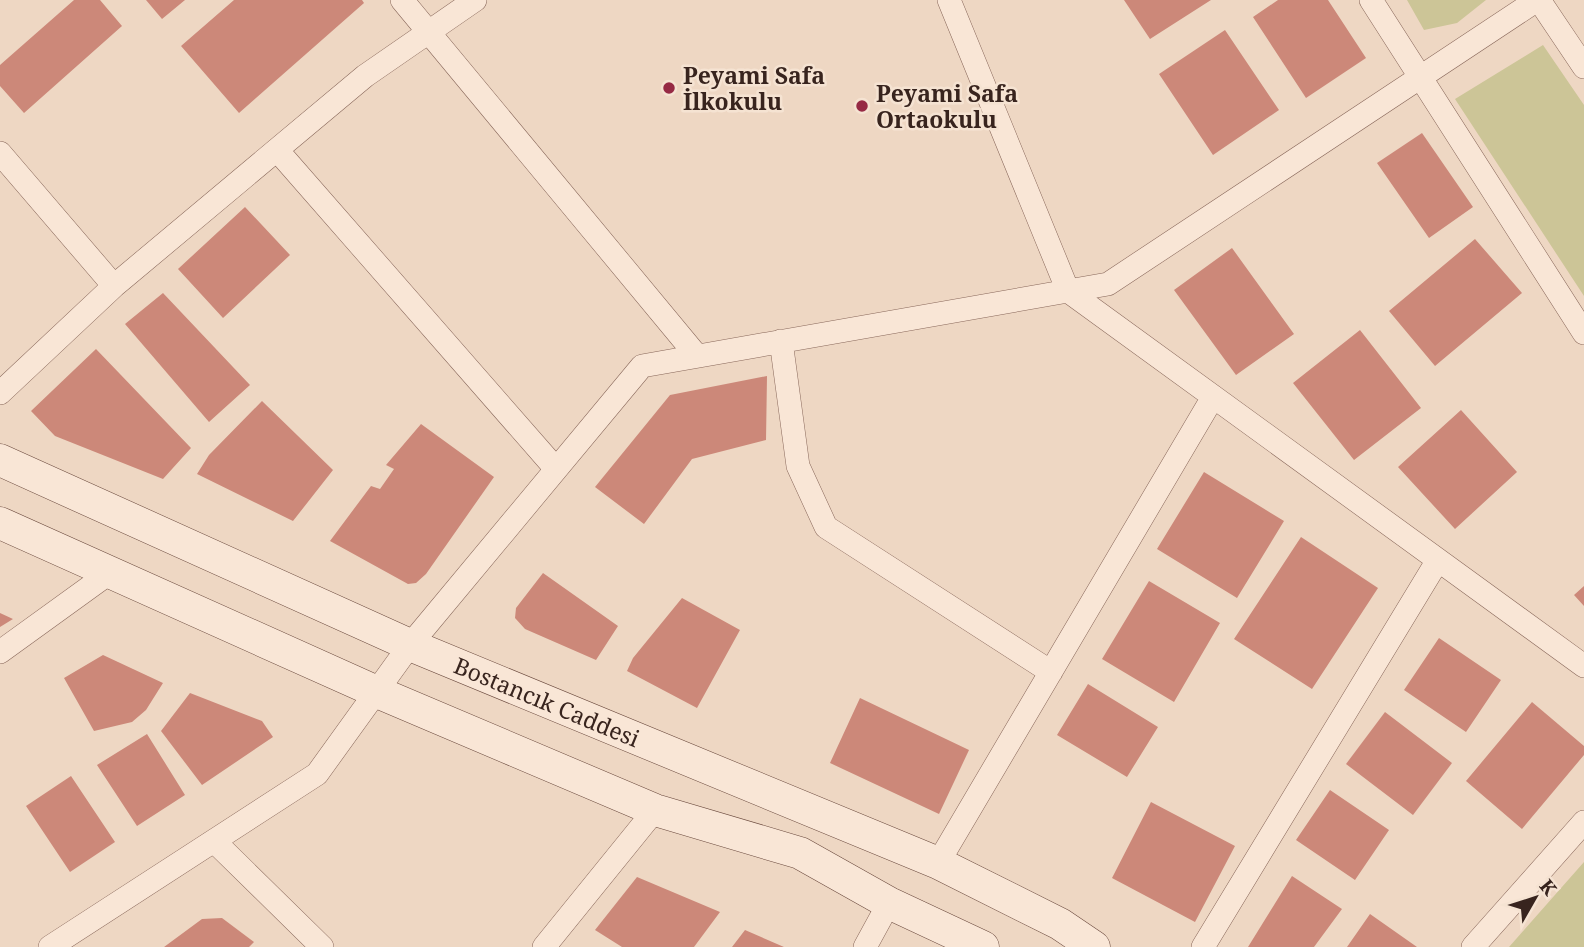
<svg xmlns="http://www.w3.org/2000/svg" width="1584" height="947" font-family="'Noto Serif',serif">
<rect width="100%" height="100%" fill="#eed7c3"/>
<path fill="#ccc597" d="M1407 0H1486L1457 23 1424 30Z
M1543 45 1584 105V296L1455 99Z
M1584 862V947H1509Z"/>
<path fill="#cc8879" d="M74 0H100L122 26 24 113 0 86V65Z
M146 0H185L162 19Z
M234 0H362L364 3 239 113 181 46Z
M1124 0H1211L1150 39Z
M1278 0H1328L1366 58 1306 98 1253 17Z
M1225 30 1279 110 1213 155 1159 74Z
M1422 133 1473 207 1429 238 1377 163Z
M245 207 290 255 223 318 178 269Z
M1475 239 1522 293 1435 366 1389 311Z
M1232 248 1294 334 1236 375 1174 290Z
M163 293 250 385 209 422 125 324Z
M1360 330 1421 408 1354 460 1293 383Z
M96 349 191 448 163 479 55 436 31 411Z
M767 376 766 440 692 459 644 524 595 487 670 395Z
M262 401 333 470 293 521 197 474 209 455Z
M1461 410 1517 472 1455 529 1398 467Z
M421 424 494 477 426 574 416 583 408 584 330 541 371 486 380 489 394 469 386 465Z
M1204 472 1284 521 1237 598 1157 549Z
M1301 537 1378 588 1312 689 1234 639Z
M543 573 618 626 596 660 525 629 515 618 516 608Z
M1149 581 1220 623 1174 702 1102 659Z
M1584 586V606L1574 595Z
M682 598 740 630 697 708 627 671 633 658Z
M0 613 13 619 0 627Z
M1439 638 1501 680 1466 732 1404 690Z
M103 655 163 683 146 710 132 722 94 731 64 678Z
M1088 684 1158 727 1127 777 1057 735Z
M190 693 262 721 273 737 202 785 161 731Z
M860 698 969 750 939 814 830 763Z
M1532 702 1584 746V755L1522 829 1466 781Z
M1385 712 1452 763 1413 815 1346 764Z
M147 734 185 795 137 826 97 765Z
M71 776 115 842 70 872 26 806Z
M1330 790 1389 830 1355 880 1296 840Z
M1151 802 1235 846 1195 922 1112 878Z
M1292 876 1342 909 1314 947H1248Z
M637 877 720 912 694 947H622L595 930Z
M1370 914 1417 947H1347Z
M222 918 254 942 249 947H164L202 919Z
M745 930 784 947H732Z"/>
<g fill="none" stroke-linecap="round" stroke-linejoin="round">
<defs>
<path id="minor" d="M402 0 697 356
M949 0 1068 291 1584 666
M1371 0 1584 333
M1539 0 1584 67
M277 150 556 469
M0 153 114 286
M781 341 798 466 826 527 1051 672
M0 393 114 286 365 76 475 0
M0 652 112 571
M214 841 322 947
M938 863 1213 397
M50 947 317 774 410 645 642 366 1108 284 1537 0
M544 947 655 810
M865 947 889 903
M1203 947 1438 560
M1473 947 1584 822"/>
<g id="secondary">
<path id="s1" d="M0 460 410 645 938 863 1060 924 1094 947"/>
<path d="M0 523 377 692 655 810 800 853 889 903 983 947"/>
</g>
</defs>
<use href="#minor" stroke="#88675a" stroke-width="24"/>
<use href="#secondary" stroke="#6a493d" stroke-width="33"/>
<use href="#minor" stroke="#f9e6d6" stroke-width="23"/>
<use href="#secondary" stroke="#f9e6d6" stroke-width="32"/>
</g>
<g fill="#962a44" stroke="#f5e3d2" stroke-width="2.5">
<circle cx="669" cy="88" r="7"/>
<circle cx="862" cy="106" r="7"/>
</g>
<g text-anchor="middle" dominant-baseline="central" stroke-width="5" stroke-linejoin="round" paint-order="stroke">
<g font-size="23" font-weight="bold" fill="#38241e" stroke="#f5e3d2" text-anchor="start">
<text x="683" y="75">Peyami Safa<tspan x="683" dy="26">İlkokulu</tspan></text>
<text x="876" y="93">Peyami Safa<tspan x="876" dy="26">Ortaokulu</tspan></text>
</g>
<g font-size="23" fill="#38241e" stroke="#f5e3d2">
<text stroke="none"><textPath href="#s1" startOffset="598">Bostancık Caddesi</textPath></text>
</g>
</g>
<g transform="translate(1535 898) rotate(51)" stroke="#f5e3d2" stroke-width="5" paint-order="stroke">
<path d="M0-5L12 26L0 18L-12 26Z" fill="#38241e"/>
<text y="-10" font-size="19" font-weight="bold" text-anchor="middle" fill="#38241e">K</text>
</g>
</svg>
